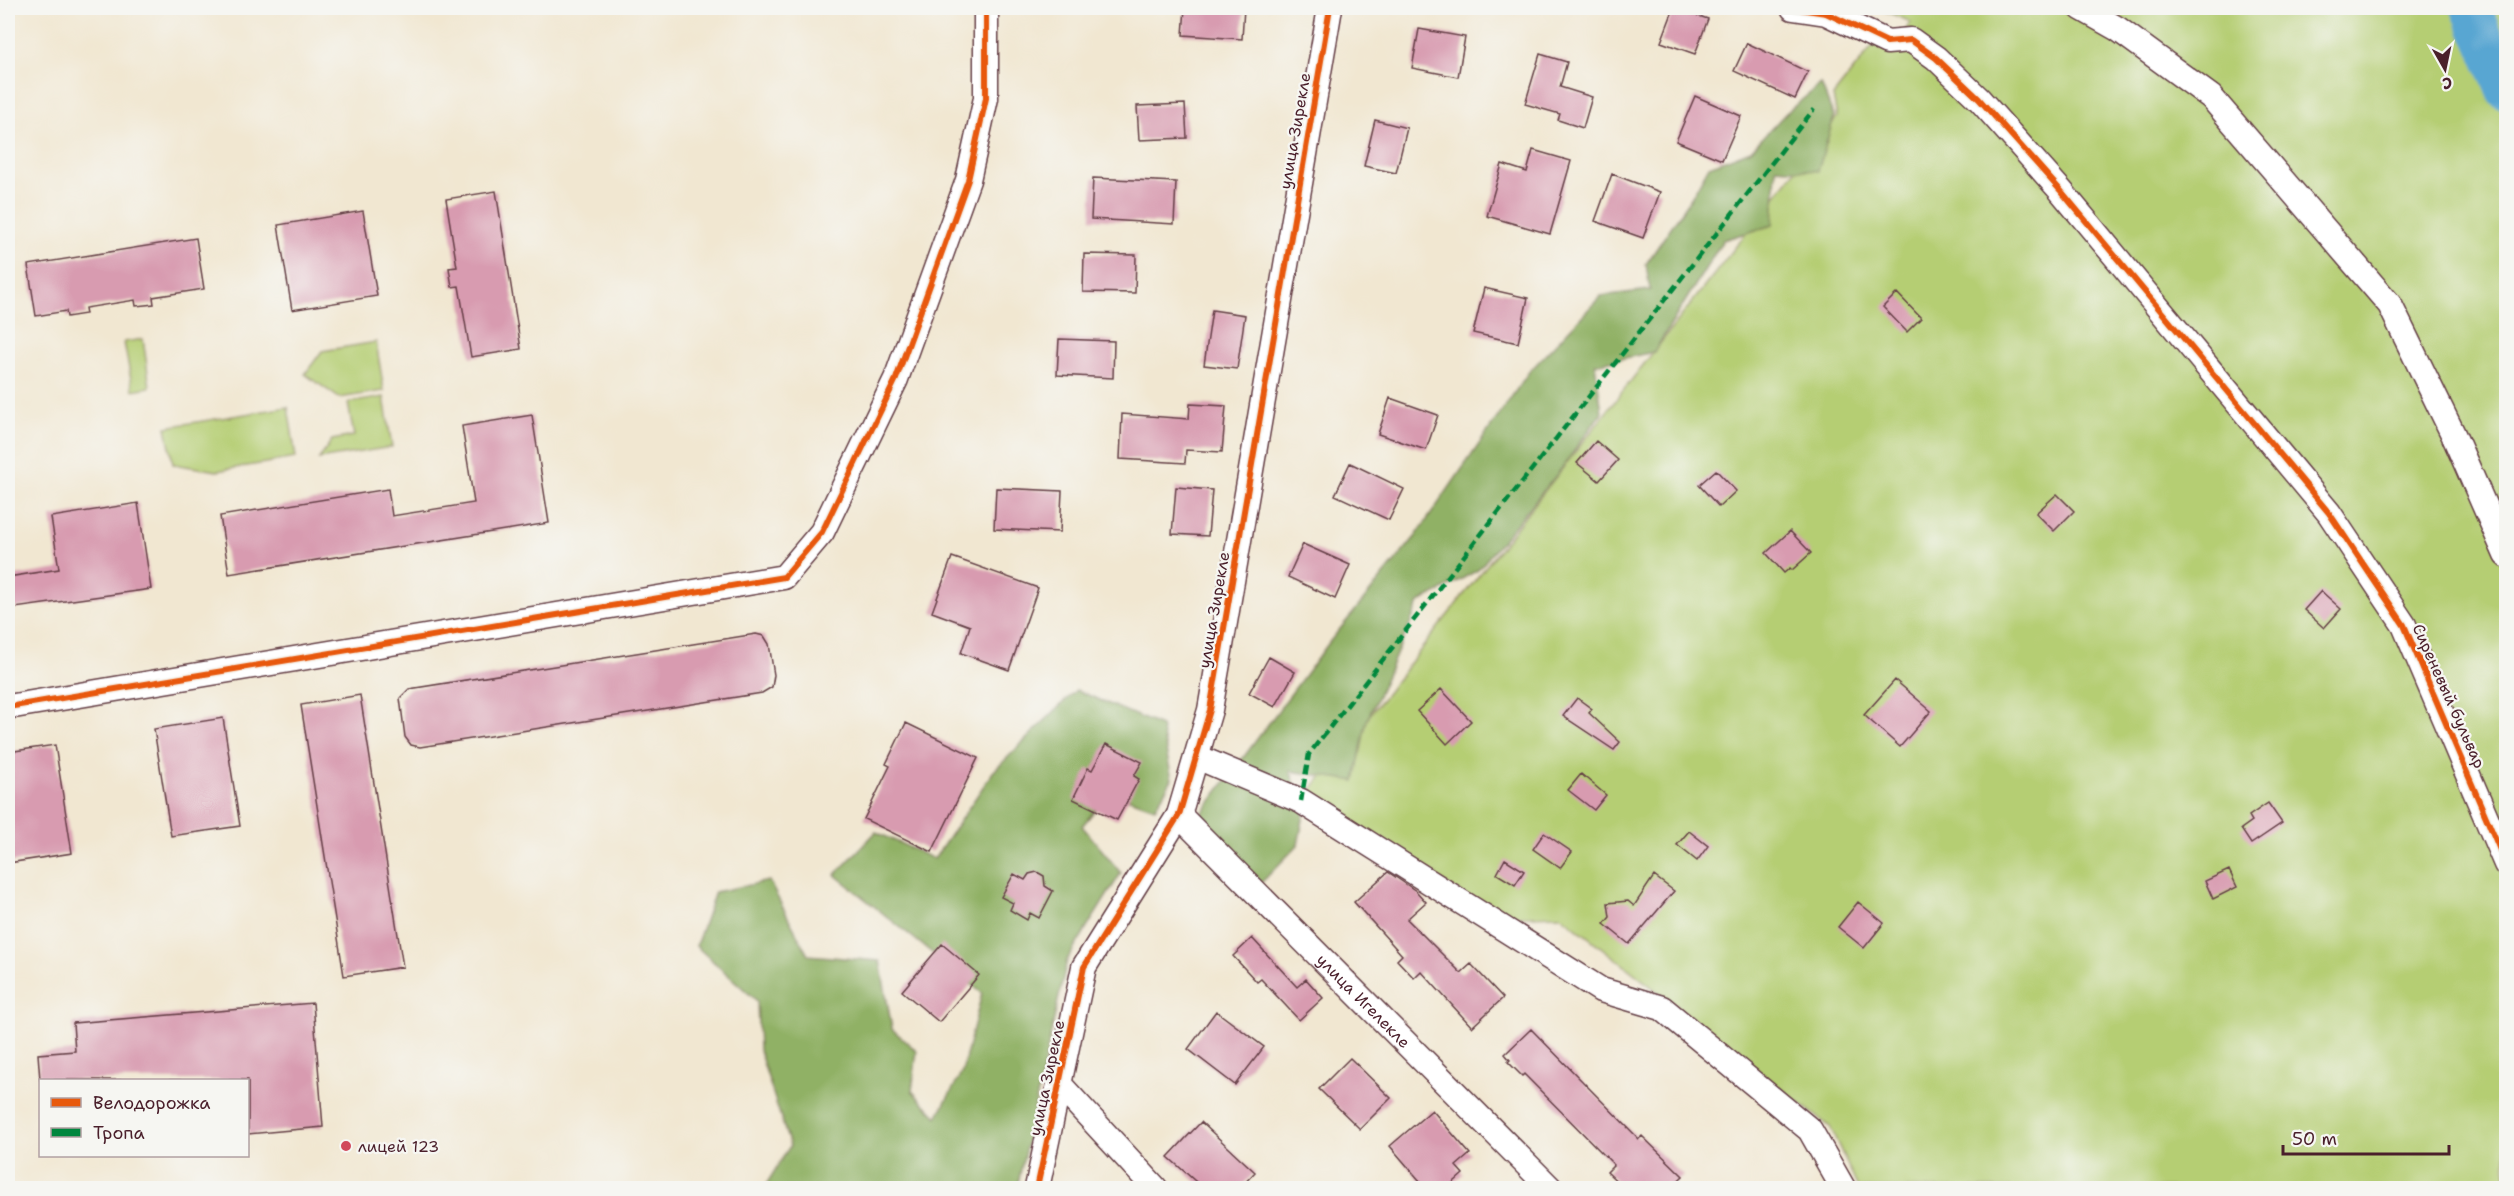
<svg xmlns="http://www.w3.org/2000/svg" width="2514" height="1196" font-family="'Shantell Sans',sans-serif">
<rect width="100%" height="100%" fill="#f6f6f2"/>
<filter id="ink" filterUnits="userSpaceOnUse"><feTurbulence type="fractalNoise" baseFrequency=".0167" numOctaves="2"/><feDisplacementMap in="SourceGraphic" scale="12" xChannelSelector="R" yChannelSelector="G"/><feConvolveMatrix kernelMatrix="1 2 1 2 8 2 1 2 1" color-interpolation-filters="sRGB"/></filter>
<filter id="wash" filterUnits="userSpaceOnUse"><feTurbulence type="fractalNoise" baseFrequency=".008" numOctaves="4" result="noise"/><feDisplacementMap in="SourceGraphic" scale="24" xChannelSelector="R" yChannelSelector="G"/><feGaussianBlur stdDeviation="1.35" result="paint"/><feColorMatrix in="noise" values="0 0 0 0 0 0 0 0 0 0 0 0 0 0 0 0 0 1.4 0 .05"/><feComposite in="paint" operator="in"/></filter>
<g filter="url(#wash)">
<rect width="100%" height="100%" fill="#f1e7d1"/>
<path fill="#b5ce73" stroke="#80764f" stroke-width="1.5" d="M1878 8H2506V1188H1858L1830 1127 1560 915 1496 917 1308 794 1837 117 1833 96 1886 29 1902 35 1911 22Z
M143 339 150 387 133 390 124 342Z
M376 342 384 391 339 398 305 374 322 351Z
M384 397 392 447 319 459 332 440 354 436 348 403Z
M288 407 296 458 217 471 173 464 166 427Z"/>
<path fill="#90b165" stroke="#6d6848" stroke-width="1.5" d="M1821 84 1834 117 1818 171 1776 168 1773 225 1723 240 1654 352 1595 364 1602 412 1559 472 1478 570 1419 603 1366 723 1355 781 1290 771 1305 809 1298 845 1261 883 1196 821 1331 640 1416 536 1528 373 1601 296 1650 290 1646 264 1691 198 1709 166 1751 150 1786 113Z
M1076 690 1161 726 1172 779 1155 808 1110 792 1082 826 1121 873 1067 960 1017 1188H764L790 1146 759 1050 757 1001 696 946 715 892 769 881 808 955 880 961 892 1029 917 1051 912 1091 937 1117 962 1072 982 993 835 875 876 832 934 859 993 772Z"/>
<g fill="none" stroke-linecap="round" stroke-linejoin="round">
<path stroke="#59a6d2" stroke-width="40" d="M2471 8 2506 90"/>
</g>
<g id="blocks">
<path fill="#d89bb0" d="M1185 8H1244L1242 39 1183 35Z
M1674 8 1708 19 1695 54 1661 42Z
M1419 29 1465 37 1458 77 1412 68Z
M1747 43 1808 72 1795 99 1734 71Z
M1540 54 1567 62 1560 87 1592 97 1583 128 1558 120 1560 114 1525 104Z
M1695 96 1741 116 1722 160 1676 141Z
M1185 104 1187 138 1139 140 1137 106Z
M1375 120 1407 128 1396 173 1364 166Z
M1533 150 1571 161 1550 234 1487 216 1502 164 1527 172Z
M1612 174 1660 192 1643 238 1595 221Z
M1093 178 1176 182 1174 224 1091 219Z
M496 191 521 349 471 357 459 286 452 287 449 268 457 267 446 199Z
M363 211 377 296 292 310 278 225Z
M196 238 204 289 153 297 154 304 136 306 135 300 85 308 86 314 67 317 66 311 36 316 28 265Z
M1084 254 1136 255 1135 293 1083 292Z
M1484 288 1528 298 1518 343 1473 333Z
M1897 293 1921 318 1907 332 1883 307Z
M1212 310 1245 315 1237 369 1204 365Z
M1059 339 1114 341 1113 378 1057 375Z
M1390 398 1438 415 1426 450 1378 434Z
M1190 404 1226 406 1222 452 1186 450 1185 463 1120 459 1122 414 1189 419Z
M532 415 549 523 229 574 220 516 388 489 392 516 474 503 462 426Z
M1596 441 1618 460 1599 481 1577 463Z
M1350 463 1404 489 1389 520 1335 495Z
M1716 470 1736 491 1719 507 1699 485Z
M1176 487 1212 490 1208 536 1172 534Z
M996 488 1062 491 1060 532 994 529Z
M2057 494 2074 511 2054 531 2036 513Z
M138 503 151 589 8 609V577L59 569 51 517Z
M1790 531 1811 553 1792 570 1790 568 1784 573 1766 553Z
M1303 544 1350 565 1335 599 1288 577Z
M952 557 1038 588 1009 670 961 653 970 626 932 612Z
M2321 591 2341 609 2324 628 2304 610Z
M756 634 764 636 769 644 774 675 772 687 762 693 420 747 411 745 405 737 400 698 409 689Z
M1269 657 1295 672 1275 707 1249 693Z
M1895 680 1931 711 1900 747 1864 715Z
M1441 689 1471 721 1447 744 1417 711Z
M360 695 403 967 344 976 301 705Z
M1577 698 1592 709 1589 713 1620 742 1614 750 1563 716Z
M223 718 240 826 171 836 154 729Z
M906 723 978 758 932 852 864 819 890 766 886 764Z
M1106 744 1142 762 1134 776 1139 779 1117 820 1073 799 1088 768 1092 770Z
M55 745 72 853 8 863V752Z
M1581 774 1606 795 1594 810 1568 790Z
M2268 803 2282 823 2251 844 2241 829 2252 821 2249 816Z
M1689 831 1708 846 1697 861 1677 845Z
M1544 833 1572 852 1560 868 1533 849Z
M1505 859 1524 871 1515 885 1497 874Z
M2229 870 2237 887 2213 899 2205 881Z
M1037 872 1044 876 1045 886 1053 891 1039 918 1030 913 1027 920 1010 910 1013 903 1001 897 1014 874 1025 880 1029 874Z
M1388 872 1416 891 1426 902 1407 919 1461 973 1471 964 1503 998 1472 1027 1421 971 1414 978 1397 960 1402 955 1354 902Z
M1654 876 1674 891 1629 944 1604 924 1610 917 1608 903 1628 901 1634 906Z
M1858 902 1884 923 1864 948 1838 927Z
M1252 938 1297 987 1306 979 1323 998 1299 1020 1261 979 1257 982 1233 956Z
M942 944 979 975 939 1022 902 991Z
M313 1003 323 1127 248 1134V1080H40L38 1054 75 1051 73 1023Z
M1216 1011 1264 1047 1235 1085 1188 1049Z
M1531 1029 1639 1139 1642 1136 1683 1176 1670 1188H1624L1607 1172 1614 1165 1524 1074 1522 1076 1508 1062 1510 1060 1505 1054Z
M1350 1058 1391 1098 1360 1129 1319 1089Z
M1432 1110 1470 1154 1456 1166 1463 1174 1447 1188H1426L1390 1146Z
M1201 1122 1255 1172 1240 1188H1203L1168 1157Z"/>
</g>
</g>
<g filter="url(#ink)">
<use href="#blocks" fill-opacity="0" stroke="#633d44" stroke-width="1.5"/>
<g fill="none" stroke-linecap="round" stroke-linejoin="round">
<defs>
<g id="street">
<path d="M1793 8 1826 13 1887 42 1911 40 1936 58 1979 99 2061 191 2329 513 2404 625 2506 864"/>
<path d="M2081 8 2118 29 2211 97 2390 305 2453 434 2506 555"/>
<path d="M8 707 784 577 822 532 896 379 968 180 986 98V8"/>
<path d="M1197 757 1301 801 1601 990 1662 1008 1810 1130 1843 1188"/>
<path id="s1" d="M1179 815 1550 1188"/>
<path d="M1060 1085 1155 1188"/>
<path d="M1037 1188 1084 967 1179 815 1210 710 1330 8"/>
</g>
</defs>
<use href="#street" stroke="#633d44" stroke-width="27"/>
<use href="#street" stroke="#fff" stroke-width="24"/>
<path stroke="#00873e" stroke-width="4.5" stroke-dasharray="9 4.5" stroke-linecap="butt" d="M1301 801 1309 754 1814 109"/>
<defs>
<path id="cycleway" d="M1793 8 1826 13 1887 42 1911 40 1936 58 1979 99 2061 191 2329 513 2404 625 2506 864
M8 707 784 577 822 532 896 379 968 180 986 98V8
M1037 1188 1084 967 1179 815 1210 710 1330 8"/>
</defs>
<use href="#cycleway" stroke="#f6f6f2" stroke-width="10"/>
<use href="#cycleway" stroke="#e8590c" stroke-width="6"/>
</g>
</g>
<circle fill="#d1495b" stroke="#f6f6f2" stroke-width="2" cx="346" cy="1146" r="6"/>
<g text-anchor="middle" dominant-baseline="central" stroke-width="4.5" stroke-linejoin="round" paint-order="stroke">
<g font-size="16" fill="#4a1f2b" stroke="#f6f6f2">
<text transform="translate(1295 131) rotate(-80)">улица Зирекле</text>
<text transform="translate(1214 610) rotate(-80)">улица Зирекле</text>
<text transform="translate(2449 696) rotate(66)">Сиреневый бульвар</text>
<text stroke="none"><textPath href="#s1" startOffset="262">улица Игелекле</textPath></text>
<text transform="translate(1047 1078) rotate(-78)">улица Зирекле</text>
</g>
<g font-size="16" fill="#4a1f2b" stroke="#f6f6f2" text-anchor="start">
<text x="358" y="1146">лицей 123</text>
</g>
</g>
<rect width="2514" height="1196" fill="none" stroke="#f6f6f2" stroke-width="30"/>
<rect x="39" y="1079" width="210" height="78" fill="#f6f6f2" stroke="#b1a0a2" stroke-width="1.5"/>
<rect x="51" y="1098" width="30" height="9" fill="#e8590c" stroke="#b1a0a2" stroke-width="1.5"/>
<text x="93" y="1109" font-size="18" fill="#4a1f2b">Велодорожка</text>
<rect x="51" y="1128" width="30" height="9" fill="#00873e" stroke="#b1a0a2" stroke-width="1.5"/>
<text x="93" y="1139" font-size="18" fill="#4a1f2b">Тропа</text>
<g transform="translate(2445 69) rotate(171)" stroke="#f6f6f2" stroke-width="4.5" paint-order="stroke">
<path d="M0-4.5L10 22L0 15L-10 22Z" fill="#4a1f2b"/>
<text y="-9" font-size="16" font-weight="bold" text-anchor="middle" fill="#4a1f2b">С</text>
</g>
<path d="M2283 1145v9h166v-9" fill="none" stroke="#4a1f2b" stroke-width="3"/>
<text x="2292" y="1145" font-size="18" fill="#4a1f2b" stroke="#f6f6f2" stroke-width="4.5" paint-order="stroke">50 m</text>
</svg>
